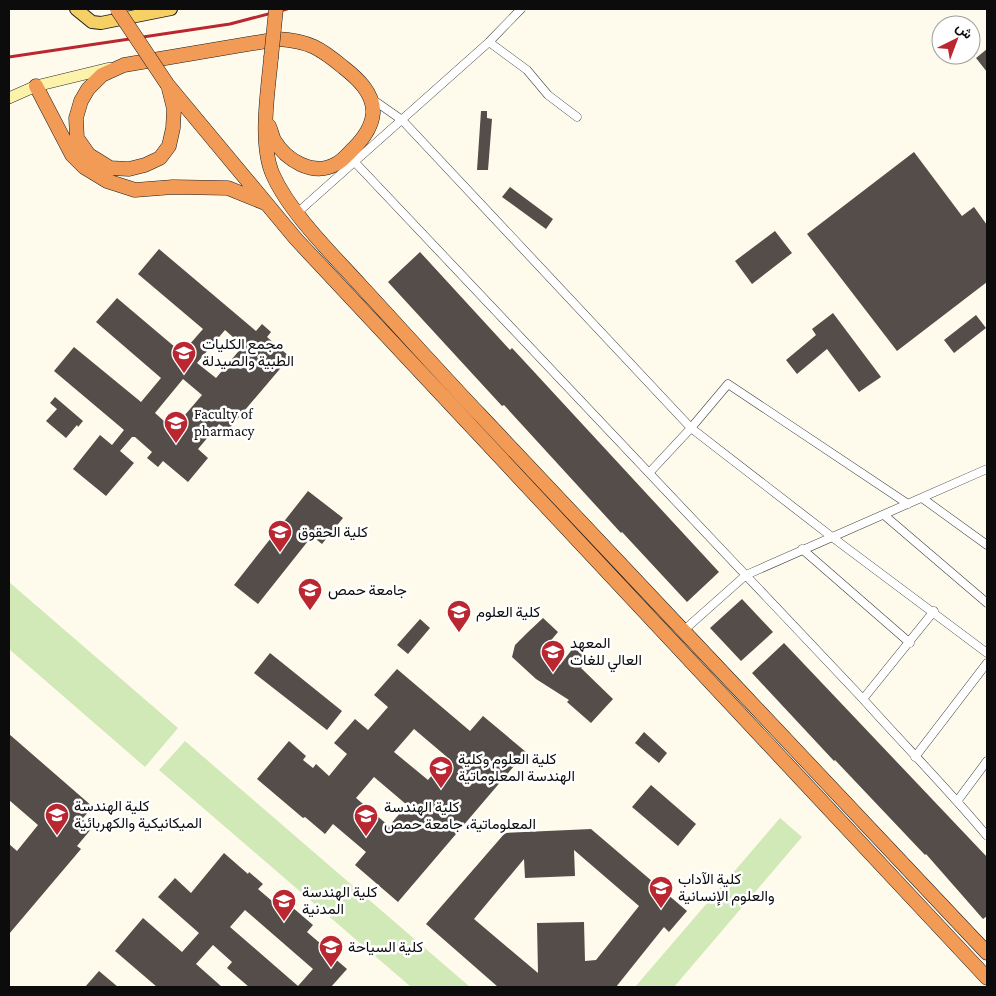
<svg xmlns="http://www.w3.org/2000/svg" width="996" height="996" font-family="'Crimson Pro',Vazirmatn,serif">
<rect width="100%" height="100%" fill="#fffbec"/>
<path fill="#d1e8b7" d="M9 582 178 728 145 767 9 649Z
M185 741 470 987H411L159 770Z
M780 818 802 837 674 987H635Z"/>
<path fill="#554d49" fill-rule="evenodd" d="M987 49V72L976 58Z
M481 111H487V118L492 119 488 170H477Z
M914 152 962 216 974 207 987 225V282L897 351 807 234Z
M510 187 553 219 546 229 502 197Z
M775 231 792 253 752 284 735 261Z
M159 249 256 331 262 324 271 332 267 337 290 357 228 430 219 424 198 449 208 458 188 482 163 461 158 467 147 458 152 452 135 437H132L120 451 134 463 106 496 73 469 100 435 112 445 124 430 54 371 74 347 141 402 161 378 96 322 117 298 182 353 203 329 138 274ZM225 330 243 346 216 378 197 363ZM183 379 202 395 173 429 155 413Z
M420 252 510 350 512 348 719 572 687 602 622 532 621 533 504 405 502 406 388 282Z
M833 313 881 377 859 392 827 349 797 374 786 360 816 335 812 329Z
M976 315 986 328 954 353 944 340Z
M55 397 83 421 78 427 77 425 66 438 46 421 57 409 50 403Z
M308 491 343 518 322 544 312 536 258 604 234 585Z
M742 599 773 632 741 661 710 628Z
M543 618 558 632 543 650 560 665 574 647 588 660 581 668 613 699 591 723 567 702 569 700 536 679 512 657 515 645 526 634Z
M420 619 430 628 408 654 397 645Z
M784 643 987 857V916L983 919 926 854 925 855 835 760 834 761 752 673Z
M270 653 342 711 327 730 254 673Z
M397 669 470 731 483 716 526 752 398 902 355 865 366 852 333 824 325 834 305 817 303 818 257 779 289 741 306 756 303 760 313 768 316 764 329 776 347 754 334 743 355 719 368 730 388 707 374 695ZM414 729 447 757 428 780 394 752ZM374 777 407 805 389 826 356 798Z
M644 732 667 753 659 763 635 743Z
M9 734 93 807 82 819 92 828 77 846 81 849 9 934V844L17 851 38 825 9 800Z
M651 785 696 824 678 846 632 807Z
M591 829 687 911 669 932 664 927 616 987H498L426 924 505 833ZM574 850 639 906 596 960 585 961 584 922 537 923 538 973 474 919 524 859 525 878 575 876Z
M224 853 248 874 249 872 263 884 258 889 279 907 285 901 313 925 307 932 335 956 333 957 347 969 331 987H249L227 968 232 962 213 945 196 964 222 987H157L115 951 143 918 182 952 199 933 158 897 175 878 191 893ZM245 910 313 969 298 986 230 927Z
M99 971 118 987H85Z"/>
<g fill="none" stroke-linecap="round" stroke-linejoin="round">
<defs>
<path id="street" d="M489 42 527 70 548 95 577 117
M372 99 402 120 691 428 832 537 987 653
M348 155 863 699C904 745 948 789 987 836
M297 213 489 42 521 9
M649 473 691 428 728 384 908 504
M922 498 987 545
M884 515 987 603
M802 549 910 643
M683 631 746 575 987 469
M863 699 934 611
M915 757 987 663
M958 800 987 761"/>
<path id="secondary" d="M9 98 36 86 110 68"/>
<path id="primary" d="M76 9 92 22 101 23 171 9"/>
<path id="highway" d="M271 58C268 91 259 144 273 175 290 213 332 254 361 286 401 329 440 373 481 416 650 595 818 774 987 953
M167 84 296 239 987 978
M36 86 72 155 84 167 107 181 135 190 173 187 228 188 265 203
M169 89 174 109 173 128 169 146 160 158 145 165 129 169 110 168 89 155 77 138 76 118 81 101 88 89 102 75 124 65 278 39C309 41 320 48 343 67 357 78 374 93 373 113 372 128 362 140 353 149 348 154 342 161 336 164 313 177 286 160 274 140 272 136 271 130 269 126"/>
</defs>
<use href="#street" stroke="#3f3f3f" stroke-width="9"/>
<use href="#secondary" stroke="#2e2e2e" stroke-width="12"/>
<use href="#primary" stroke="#1d1d1d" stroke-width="14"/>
<use href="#highway" stroke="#1d1d1d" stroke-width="15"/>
<use href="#street" stroke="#fff" stroke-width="8"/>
<use href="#secondary" stroke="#fdf2a9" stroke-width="11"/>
<use href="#primary" stroke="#f6d065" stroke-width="12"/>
<use href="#highway" stroke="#f29b57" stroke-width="14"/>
<path stroke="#ba2731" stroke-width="3" d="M9 57 230 24 287 9"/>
<defs>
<path id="highway-bridge" d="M117 9 167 84
M271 58 276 9"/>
</defs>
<use href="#highway-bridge" stroke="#1d1d1d" stroke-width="15" stroke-linecap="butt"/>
<use href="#highway-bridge" stroke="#f29b57" stroke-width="14"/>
</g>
<defs>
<symbol id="university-pin" viewBox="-11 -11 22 30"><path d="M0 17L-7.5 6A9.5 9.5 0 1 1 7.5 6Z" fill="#ba2731" stroke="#fff"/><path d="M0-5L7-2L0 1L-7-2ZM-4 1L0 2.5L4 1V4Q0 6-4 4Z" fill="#fff"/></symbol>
</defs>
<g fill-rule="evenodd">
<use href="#university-pin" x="170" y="339" width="28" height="38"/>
<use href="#university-pin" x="162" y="409" width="28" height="38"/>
<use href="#university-pin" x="266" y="518" width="28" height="38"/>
<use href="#university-pin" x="296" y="576" width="28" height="38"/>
<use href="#university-pin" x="445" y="598" width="28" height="38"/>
<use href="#university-pin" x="539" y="638" width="28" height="38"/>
<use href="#university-pin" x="427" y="754" width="28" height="38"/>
<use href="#university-pin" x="43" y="801" width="28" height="38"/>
<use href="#university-pin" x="352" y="802" width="28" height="38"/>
<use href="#university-pin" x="647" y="874" width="28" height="38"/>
<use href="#university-pin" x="270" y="887" width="28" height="38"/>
<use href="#university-pin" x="317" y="933" width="28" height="38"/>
</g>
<g text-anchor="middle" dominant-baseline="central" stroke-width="5" stroke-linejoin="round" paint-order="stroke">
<g font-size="15" fill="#0c0c0c" stroke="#fff" text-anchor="start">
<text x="202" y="344">مجمع الكليات<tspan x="202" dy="17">الطبية والصيدلة</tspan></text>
<text x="194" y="414">Faculty of<tspan x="194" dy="17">pharmacy</tspan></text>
<text x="298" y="532">كلية الحقوق</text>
<text x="328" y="590">جامعة حمص</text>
<text x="476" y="612">كلية العلوم</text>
<text x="570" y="643">المعهد<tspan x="570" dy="17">العالي للغات</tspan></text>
<text x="458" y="759">كلية العلوم وكلية<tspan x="458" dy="17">الهندسة المعلوماتية</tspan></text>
<text x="74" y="806">كلية الهندسة<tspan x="74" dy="17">الميكانيكية والكهربائية</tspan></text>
<text x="384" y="807">كلية الهندسة<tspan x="384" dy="17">المعلوماتية، جامعة حمص</tspan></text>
<text x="678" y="879">كلية الآداب<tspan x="678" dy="17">والعلوم الإنسانية</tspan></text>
<text x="302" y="892">كلية الهندسة<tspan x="302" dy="17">المدنية</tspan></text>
<text x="348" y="947">كلية السياحة</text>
</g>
</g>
<rect width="996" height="996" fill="none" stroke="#0c0c0c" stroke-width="20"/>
<g transform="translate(956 40) rotate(42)"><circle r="24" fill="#ffffff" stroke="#9e9e9e"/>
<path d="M0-4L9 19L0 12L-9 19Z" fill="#ba2731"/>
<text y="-8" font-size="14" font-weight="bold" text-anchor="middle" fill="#0c0c0c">ش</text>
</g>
</svg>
